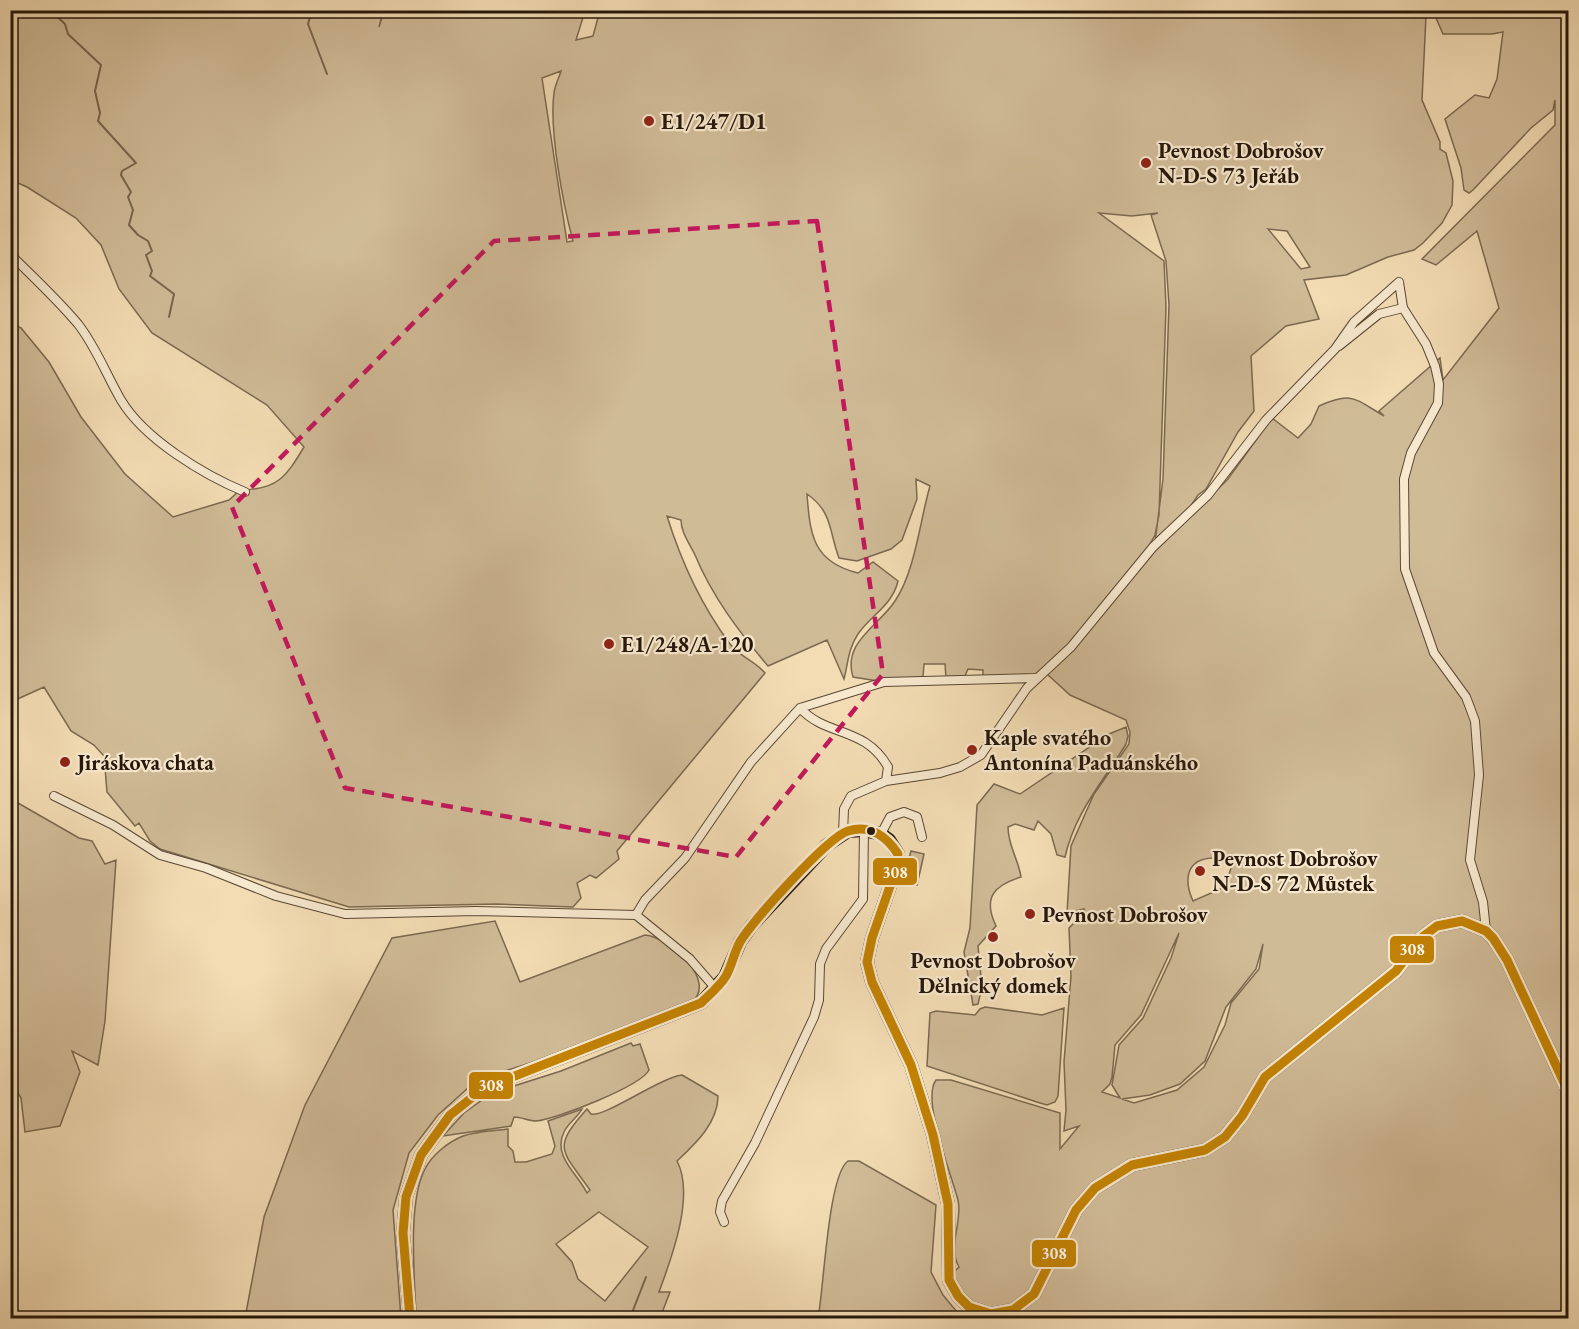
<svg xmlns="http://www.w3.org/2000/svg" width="1579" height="1329" font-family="'EB Garamond',serif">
<rect width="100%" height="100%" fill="#f3dcb4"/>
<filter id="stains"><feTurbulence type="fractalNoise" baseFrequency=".00333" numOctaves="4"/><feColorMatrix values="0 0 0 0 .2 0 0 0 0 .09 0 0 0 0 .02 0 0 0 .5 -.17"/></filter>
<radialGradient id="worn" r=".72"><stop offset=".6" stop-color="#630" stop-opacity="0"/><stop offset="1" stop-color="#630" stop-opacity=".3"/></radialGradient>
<path fill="#d0bb97" stroke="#7b6950" stroke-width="1.5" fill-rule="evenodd" d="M600 10 1410 11 1426 16 1422 100 1440 142V149L1446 153 1453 181 1452 205 1442 223 1423 243 1414 250 1388 257 1346 275 1304 280 1319 319 1286 326 1251 356 1254 411 1238 432 1206 489 1198 495 1184 516 1155 542 1163 479 1169 305 1166 261 1151 215 1158 213 1132 216 1099 213 1164 261 1166 307 1159 515 1155 535 1147 549 1068 645 1041 670 1033 676 983 678V670L968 669 964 678H946L945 664H924L923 677 878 681 853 677C842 642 879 626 895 601 915 572 920 520 930 486L916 479 917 499 902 540 891 549 857 561 839 558C829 532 833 512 807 494 810 535 813 562 858 573L873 562 898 581C892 606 872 614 858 634 848 649 848 664 844 679L827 640 768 666C739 632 712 596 695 555 690 544 681 533 681 520L667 516C681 561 701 605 730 644 740 657 755 661 765 673L617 851 619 859 596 878 590 875 577 883 581 898 573 907 496 904 349 907 160 849 150 841 139 823 135 826 107 792 104 756 94 745 71 731 44 687 11 702V324L21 328 49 362 81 417 125 474 173 517 229 500 240 490C277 490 286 477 304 447L267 405 152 333 119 289 101 245 76 218 27 187 11 180 10 11H383L379 27 384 11H585L576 40 593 36ZM561 71C559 78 555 85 554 93 549 130 563 204 573 241L567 242 542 78ZM1268 229 1287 231 1310 267 1301 269Z
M1433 11H1568V1083L1489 927 1463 917 1435 921 1418 934 1392 968 1262 1074 1238 1113 1222 1134 1203 1146 1131 1161 1103 1176 1072 1207 1030 1291 1011 1306 991 1309 972 1303 962 1293 953 1273 959 1267C947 1246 963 1222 958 1200 952 1176 921 1099 936 1080H951L1060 1113V1149L1079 1126 1064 1131 1066 1110 1064 1062 1071 976 1069 928 1085 912 1084 909 1067 913 1071 846 1094 794 1129 744 1130 732 1126 720 1070 695 1047 674 1074 647 1153 553 1228 479 1272 418 1298 438 1311 424 1319 406C1353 391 1355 399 1384 416L1379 411 1440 358 1443 380 1499 308 1477 231 1436 265 1422 259 1555 125V100L1553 110 1531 128 1473 190 1469 193 1464 190 1461 168 1445 119 1475 95 1489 98 1497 79 1503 32 1492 34H1443ZM1214 855 1231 868 1225 887 1193 901C1184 881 1185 859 1213 858ZM1179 933 1171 958 1143 1018 1119 1045 1112 1085 1120 1098 1102 1092 1110 1084 1112 1077 1115 1045 1141 1015ZM1263 944 1259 969 1231 1003 1225 1025 1204 1067 1177 1090 1134 1103 1122 1099 1150 1095 1180 1084 1205 1061 1226 1007 1256 969Z
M1126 727 1128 736 1126 744C1103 782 1075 812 1065 857L1057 855 1051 834 1038 821 1034 830 1015 824 1008 827C1008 846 1018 858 1021 877 995 885 982 897 996 926L978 946 982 987 978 1004 973 1005 964 952 970 928 977 805 994 784 1020 794 1109 734Z
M11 799 79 838 92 841 105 864 116 860 105 1021 98 1065 72 1051 80 1072 60 1126 25 1132 21 1098 10 1079Z
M911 851 924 854 917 885 903 882Z
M495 921 520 982 645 935C669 937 719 981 691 1003L533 1062 477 1080 438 1115 409 1153 393 1210 401 1318H245L264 1217 305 1105 392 938Z
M1462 926 1483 935 1502 962 1557 1079 1568 1098V1318H1012L1038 1296 1080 1212 1098 1192 1134 1170 1207 1155 1269 1080 1425 941 1439 930Z
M985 1007 1042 1015 1064 1008 1058 1096 1055 1102 1047 1105 1040 1103 927 1066 930 1013 936 1011 975 1015 980 1009Z
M631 1043 633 1046 640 1044 649 1070C641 1086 557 1119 536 1121 529 1121 521 1117 514 1117L511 1126 443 1136 464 1113 492 1093 561 1071Z
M682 1075 718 1096C718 1123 695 1144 677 1161 695 1195 672 1257 659 1292H670L660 1318H416C415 1280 407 1203 425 1169 432 1155 448 1142 463 1136 477 1131 494 1131 508 1129V1146L513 1151 515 1162H526L552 1154 555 1146 548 1121 582 1109C578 1117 568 1123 564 1132 552 1156 578 1174 587 1193L590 1190C562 1150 551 1149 587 1109L591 1114C604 1118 659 1078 682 1075ZM599 1212 648 1247 605 1301 578 1279 572 1262 556 1244Z
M848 1161H859L936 1205 931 1272 943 1295 962 1318H818C824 1288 828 1175 848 1161Z"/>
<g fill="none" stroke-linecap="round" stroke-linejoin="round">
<path stroke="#77654d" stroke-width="2" d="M50 10 65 24 68 34 101 65 95 91 100 113 98 121 136 163 122 171 121 175 131 192 128 197 133 210 129 225 138 235 148 241 152 251 146 255 152 271 150 276 174 294 169 317
M312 10 308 24 327 74
M630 1318 646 1277"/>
<defs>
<path id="street" d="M10 254C33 277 57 299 78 324 96 347 106 374 121 400 144 439 204 475 245 492
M1399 282 1403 308 1426 344 1435 366 1439 384 1438 403 1411 453 1404 479 1405 569 1434 653 1466 697 1475 721 1479 775 1470 860 1483 902 1486 931
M1339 346 1379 314 1403 308
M800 708C826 737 865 726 888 767L886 781
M54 796 113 825 160 855 206 868 276 896 345 914 476 911 636 915 690 959 716 989
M843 833 844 809 851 796 886 781 940 773 960 767 981 755 1027 688 1071 647 1153 547 1208 495 1266 420 1335 349 1354 322 1399 282
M881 834 890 817 904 812 917 817 922 837
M636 915 645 900 685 858 751 762 800 708 884 682 1036 678
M724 1222 720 1212 722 1201 755 1143 814 1017 819 1000 820 964 826 949 863 899 864 830"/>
<path id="secondary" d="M410 1318 403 1233 406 1197 421 1155 450 1115 484 1088 701 1003 725 977 740 942 752 925 827 845 848 831 864 830 881 834 889 840 898 854 896 869 872 938 867 962 872 982 911 1065 933 1135 948 1204 949 1280 958 1296 969 1307 991 1314 1013 1310 1034 1294 1076 1210 1095 1188 1132 1165 1205 1150 1225 1137 1242 1116 1265 1077 1396 971 1421 938 1437 926 1462 921 1486 931 1493 938 1507 960 1568 1091"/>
</defs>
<use href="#street" stroke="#594834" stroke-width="10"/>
<use href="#secondary" stroke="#261709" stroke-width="14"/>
<use href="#street" stroke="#f7e8ce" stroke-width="8"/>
<use href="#secondary" stroke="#f7e8ce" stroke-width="10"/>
<defs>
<path id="bus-1" d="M410 1318 403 1233 406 1197 421 1155 450 1115 484 1088 701 1003C709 995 720 986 726 976 732 965 734 953 740 942 752 921 828 837 848 831 870 824 887 837 898 854L896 869 872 938 867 962 872 982 911 1065 933 1135 948 1204 949 1280 958 1296 969 1307 991 1314 1013 1310 1034 1294 1076 1210 1095 1188 1132 1165 1205 1150 1225 1137 1242 1116 1265 1077 1396 971 1421 938 1437 926 1462 921 1486 931 1493 938 1507 960 1568 1091"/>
</defs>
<use href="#bus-1" stroke="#f7e8ce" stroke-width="14"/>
<use href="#bus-1" stroke="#c38202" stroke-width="9"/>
</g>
<path fill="none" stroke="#c2185b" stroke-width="4.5" stroke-dasharray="12 8" stroke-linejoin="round" d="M817 221 883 674 736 857 345 788 232 507 494 241Z"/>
<g fill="#8f2418" stroke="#f7e8ce" stroke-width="2">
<circle cx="649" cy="121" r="6"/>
<circle cx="1146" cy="163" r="6"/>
<circle cx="609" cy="644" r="6"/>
<circle cx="972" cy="750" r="6"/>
<circle cx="65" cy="762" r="6"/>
<circle cx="1200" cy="871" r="6"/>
<circle cx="1030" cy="914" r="6"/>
<circle cx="993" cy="937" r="6"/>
</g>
<circle fill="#261709" stroke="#f7e8ce" stroke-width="2" cx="871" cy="831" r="5"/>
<g text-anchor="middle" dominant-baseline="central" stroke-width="4.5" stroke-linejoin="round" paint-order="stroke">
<g font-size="22" font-weight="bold" fill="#261709" stroke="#f7e8ce" text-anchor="start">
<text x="661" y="121">E1/247/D1</text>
<text x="1158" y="150">Pevnost Dobrošov<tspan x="1158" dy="25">N-D-S 73 Jeřáb</tspan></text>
<text x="621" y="644">E1/248/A-120</text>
<text x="984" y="737">Kaple svatého<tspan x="984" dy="25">Antonína Paduánského</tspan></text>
<text x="77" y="762">Jiráskova chata</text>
<text x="1212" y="858">Pevnost Dobrošov<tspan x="1212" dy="25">N-D-S 72 Můstek</tspan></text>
<text x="1042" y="914">Pevnost Dobrošov</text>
<text x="993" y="960" text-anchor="middle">Pevnost Dobrošov<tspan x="993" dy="25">Dělnický domek</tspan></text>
</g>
</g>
<g stroke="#f7e8ce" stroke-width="2">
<rect x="872" y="857" width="46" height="29" rx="6" fill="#c38202"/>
<rect x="1389" y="935" width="46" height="29" rx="6" fill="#c38202"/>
<rect x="468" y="1071" width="46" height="29" rx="6" fill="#c38202"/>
<rect x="1031" y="1239" width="46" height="29" rx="6" fill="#c38202"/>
</g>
<g font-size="16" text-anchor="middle" font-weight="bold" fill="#fff">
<text x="895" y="878">308</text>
<text x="1412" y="955">308</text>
<text x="491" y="1091">308</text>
<text x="1054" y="1259">308</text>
</g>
<rect width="1579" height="1329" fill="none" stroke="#f3dcb4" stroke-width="36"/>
<rect x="12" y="12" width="1555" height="1305" fill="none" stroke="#261709" stroke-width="3"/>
<rect x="18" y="18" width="1543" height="1293" fill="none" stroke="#261709" stroke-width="1.5"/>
<rect width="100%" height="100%" filter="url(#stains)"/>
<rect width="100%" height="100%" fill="url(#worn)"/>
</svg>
